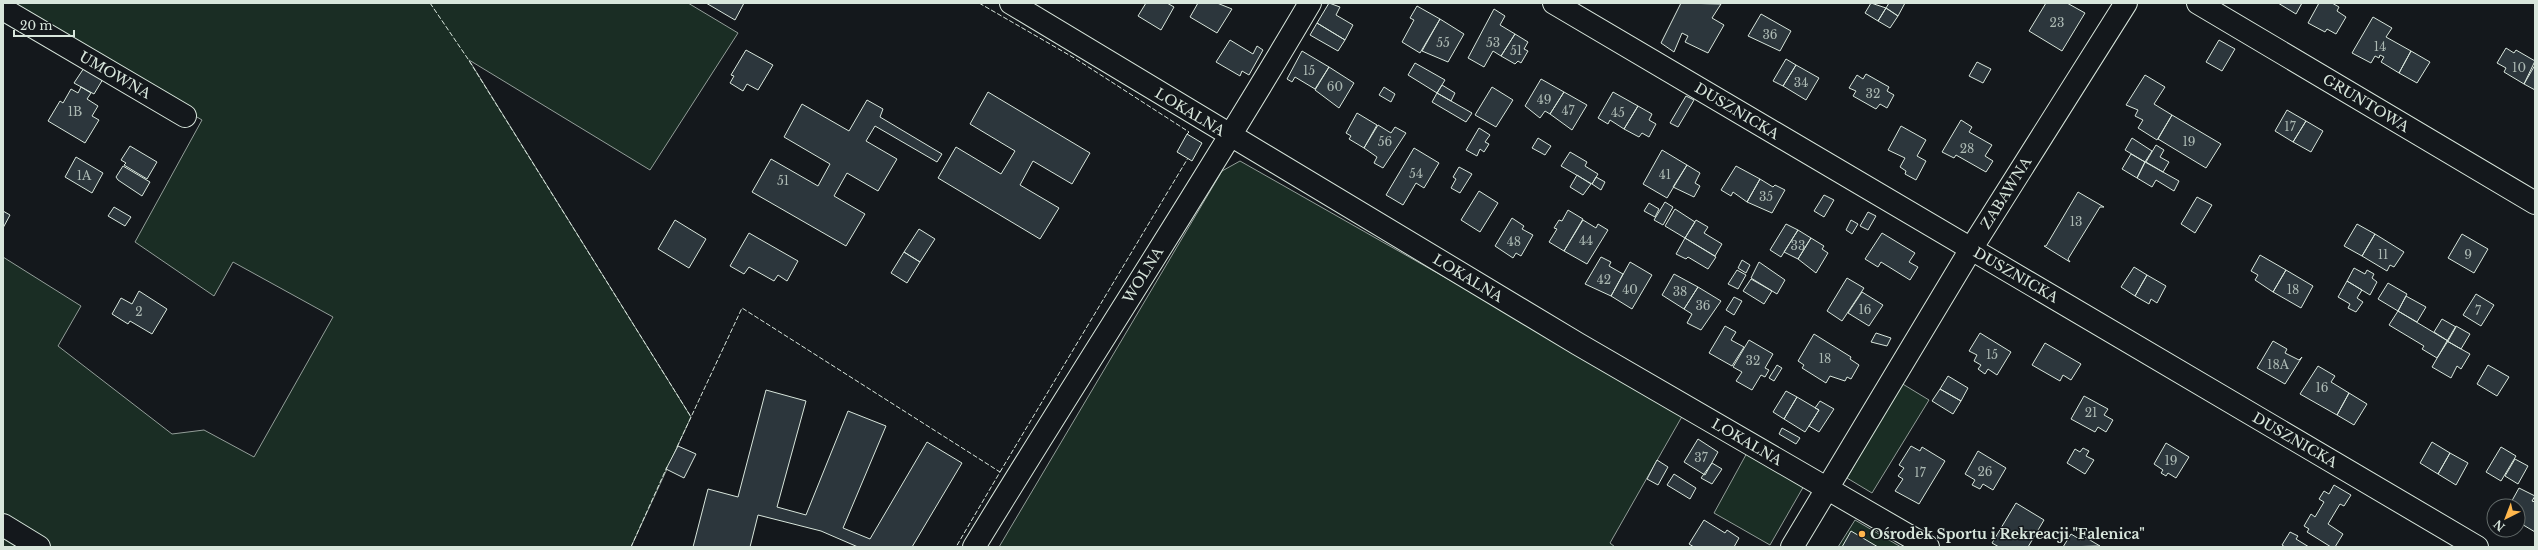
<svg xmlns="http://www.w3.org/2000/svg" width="2538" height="550" font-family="'Libre Baskerville',serif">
<rect width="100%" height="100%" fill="#14181c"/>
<path fill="#1a2d24" stroke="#939e99" d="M4 3H688L738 33 650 170 469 60 691 417 631 547H3V257L81 306 58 346 172 434 204 430 254 457 333 317 233 262 214 296 135 242 202 120Z
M1240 161 1684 413 1610 543 1615 547H999L1222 171Z
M1901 383 1929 400 1872 493 1847 478Z
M1748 451 1805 484 1770 545 1714 513Z
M1855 520 1901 547H1838Z"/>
<path fill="#2c363c" stroke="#d8e6dc" d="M706 3H744L735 20Z
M1146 3H1167L1174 7 1161 30 1138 16Z
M1198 3H1217L1232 9 1217 33 1190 17Z
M1329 3 1340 7 1336 15 1353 25 1345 40 1317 23Z
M1681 3 1721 4 1712 18 1724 25 1708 53 1685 42 1688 36 1682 33 1674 52 1661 43Z
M1871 3 1886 8 1878 21 1865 13Z
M1889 3H1905L1898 16 1886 8Z
M2046 3H2067L2085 13 2062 51 2029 31Z
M2278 3H2302L2296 14Z
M2319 3H2332L2339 7 2337 11 2346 17 2336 34 2327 29 2325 32 2308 23Z
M1417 6 1440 19 1420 53 1402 42 1414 20 1410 18Z
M1886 8 1898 16 1890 28 1878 21Z
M1494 9 1505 16 1500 25 1515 34 1501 56 1493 51 1484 67 1468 58Z
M1761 14 1791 31 1780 51 1748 36Z
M2373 17 2392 28 2386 37 2411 51 2399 73 2381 62 2384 57 2380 55 2379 58 2375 56 2371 63 2352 53Z
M1440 19 1464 34 1448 62 1422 51Z
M1317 23 1345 40 1338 51 1310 35Z
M1515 34 1528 42 1524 49 1528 51 1521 63 1518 61 1515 64 1501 56Z
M1230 40 1253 54 1257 46 1263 50 1249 75 1242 71 1240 76 1216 62Z
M2219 40 2235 49 2222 71 2206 62Z
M2506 48 2514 53 2516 50 2535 61 2524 84 2504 72 2506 68 2497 63Z
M746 50 773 65 758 90 747 84 743 91 730 83 734 76 731 75Z
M1302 51 1329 67 1315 89 1295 77 1292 82 1287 79Z
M2411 51 2430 62 2417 83 2399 73Z
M1786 59 1796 65 1783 86 1773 81Z
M1977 62 1991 69 1983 83 1969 76Z
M1415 63 1445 80 1437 93 1408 75Z
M1796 65 1819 78 1806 100 1783 86Z
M2535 65V90L2524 84Z
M1329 67 1354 83 1339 108 1315 90Z
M84 68 103 79 94 94 74 83Z
M1866 74 1889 87 1887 91 1894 95 1887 108 1880 104 1876 109 1853 96 1856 91 1849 88 1857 75 1863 79Z
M2145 75 2165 87 2154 104 2172 115 2157 140 2138 128 2143 120 2135 116 2138 110 2126 105Z
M1541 79 1564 92 1550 114 1545 111 1540 118 1525 106Z
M1442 85 1455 93 1451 101 1437 93Z
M81 87 91 93 87 99 98 106 92 116 99 120 85 143 48 121 60 101 63 103 71 89 78 93Z
M1384 87 1395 94 1391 102 1379 95Z
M1492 87 1513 100 1496 127 1475 115Z
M988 92 1090 153 1072 184 1033 161 1020 185 1059 208 1040 239 938 178 956 147 1001 174 1015 151 970 124Z
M1564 92 1587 105 1572 130 1550 114Z
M1613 92 1638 106 1624 129 1610 120 1608 124 1598 118Z
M1437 93 1472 113 1466 122 1432 102Z
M1686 96 1694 100 1678 127 1670 123Z
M867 100 883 109 880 117 942 154 937 162 875 126 866 141 897 159 878 191 847 173 834 196 865 214 846 246 752 192 771 159 818 186 830 164 784 137 802 104 849 131Z
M1638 106 1652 114 1649 120 1656 124 1649 137 1642 133 1639 137 1624 129Z
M2287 110 2306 121 2293 142 2275 131Z
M1357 113 1377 125 1364 148 1349 139 1351 136 1346 133Z
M2172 115 2221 144 2206 168 2158 139Z
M1961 120 1972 127 1969 132 1992 145 1985 156 1993 161 1986 172 1956 155 1954 158 1942 152Z
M2306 121 2323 131 2311 152 2293 142Z
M1378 125 1391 133 1395 127 1406 133 1383 168 1374 163 1377 157 1364 148Z
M1901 126 1926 140 1917 156 1926 161 1916 180 1905 174 1906 171 1900 167 1905 158 1888 150Z
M1479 128 1490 135 1485 142 1489 144 1484 152 1480 149 1477 156 1466 150Z
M1187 134 1202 143 1192 161 1177 152Z
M1538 138 1551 146 1545 155 1532 148Z
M2132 138 2152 151 2145 162 2125 150Z
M2156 145 2164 150 2160 157 2169 162 2163 172 2146 162Z
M130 146 157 162 147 179 124 165 126 163 121 160Z
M1414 148 1439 163 1424 188 1416 183 1403 205 1386 195Z
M1662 150 1687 165 1667 198 1643 184Z
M1570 152 1587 162 1585 166 1598 174 1592 184 1561 166Z
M2131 154 2145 162 2137 178 2122 169Z
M76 157 103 173 92 193 65 177Z
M2145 162 2179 181 2174 191 2156 180 2152 187 2137 178Z
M1687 165 1700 173 1695 183 1700 186 1694 197 1673 187Z
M123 166 150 182 142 196 118 180 116 177Z
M1736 166 1760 179 1747 202 1733 192 1731 196 1721 190Z
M1459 167 1472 174 1460 193 1451 188 1456 179 1453 177Z
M1577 175 1591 184 1583 195 1570 187Z
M1596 177 1605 182 1601 190 1592 184Z
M1760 179 1773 187 1775 185 1785 190 1772 213 1747 202Z
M1479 191 1498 203 1480 232 1461 220Z
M2078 192 2104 207H2100L2068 259 2070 262 2044 246H2046Z
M1824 195 1834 200 1824 217 1814 211Z
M2197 197 2212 205 2195 233 2181 224Z
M1665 202 1673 207 1663 225 1654 220Z
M1649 203 1659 209 1655 217 1644 211Z
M114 207 131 217 125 226 108 216Z
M1675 209 1695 222 1685 238 1665 226Z
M1568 210 1583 219 1564 251 1549 242 1557 229 1554 228 1559 220 1562 221Z
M3 211 10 215 3 228Z
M1868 212 1876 216 1868 230 1860 226Z
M1512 218 1524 226 1522 229 1533 235 1521 256 1516 253 1513 258 1495 246Z
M675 220 706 239 689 268 658 249Z
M1583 220 1596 228 1598 224 1608 230 1587 264 1564 251Z
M1696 220 1708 227 1704 233 1722 244 1715 256 1685 238Z
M1851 220 1858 224 1852 234 1846 230Z
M1786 224 1798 230 1781 257 1770 250Z
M2357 224 2375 234 2362 256 2344 246Z
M919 229 935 239 920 262 904 252Z
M1798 230 1811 238 1798 259 1784 252Z
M749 233 798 261 787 281 778 275 774 281 749 267 744 274 730 266Z
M1882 233 1915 253 1909 262 1918 267 1910 280 1881 262 1878 267 1865 259Z
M2375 234 2404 252 2394 267 2390 265 2387 271 2362 256Z
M2462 234 2488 249 2474 273 2448 258Z
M1685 238 1716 257 1708 269 1688 257 1686 259 1676 254Z
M1811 238 1824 246 1822 249 1828 253 1816 273 1798 259Z
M904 252 920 262 907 283 891 273Z
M2260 255 2286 270 2273 292 2255 280 2258 275 2251 271Z
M1601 257 1611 262 1609 266 1623 274 1611 296 1585 284Z
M1742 260 1750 265 1746 273 1738 268Z
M1630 262 1652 275 1632 309 1611 296Z
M1759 262 1785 280 1777 294 1751 278Z
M2134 267 2147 275 2135 296 2121 287Z
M2354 268 2365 274 2367 270 2374 274 2372 278 2377 282 2370 295 2347 281Z
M1737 270 1746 275 1738 289 1728 284Z
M2286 270 2313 286 2301 308 2273 292Z
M1674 274 1698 287 1684 309 1662 295Z
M2147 275 2166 286 2157 303 2151 299 2149 304 2135 296Z
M1847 278 1864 288 1842 321 1827 311Z
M1751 279 1772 291 1764 304 1743 291Z
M2347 281 2362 290 2357 298 2363 302 2356 312 2348 308 2350 304 2338 297Z
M2388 283 2407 294 2398 311 2378 299Z
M1698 287 1721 301 1701 330 1687 323 1692 314 1684 309Z
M139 291 167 309 152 334 130 321 128 324 112 314 121 298 132 304Z
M1862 292 1883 305 1869 326 1848 313Z
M2476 294 2494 305 2481 326 2463 315Z
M2406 296 2426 307 2417 322 2398 311Z
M1734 297 1742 301 1734 315 1726 310Z
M2398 311 2448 341 2437 358 2422 349 2424 346 2389 325Z
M2442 319 2456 327 2448 341 2434 332Z
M1725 326 1736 332 1731 340 1744 347 1732 366 1709 353Z
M2456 326 2470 334 2461 349 2447 341Z
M1876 333 1891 338 1887 346 1871 342Z
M1980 333 2011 352 1997 375 1988 369 1985 374 1978 369 1981 365 1974 361 1977 355 1969 351Z
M1814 334 1851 357 1850 359 1859 365 1851 379 1847 377 1845 381 1830 376 1826 383 1802 368 1804 365 1798 361Z
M1749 340 1773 354 1765 368 1769 370 1765 377 1761 375 1752 390 1736 381 1742 372 1733 367Z
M2273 341 2287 349 2285 353 2299 360 2302 357 2285 384 2257 368Z
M2447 341 2470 354 2461 369 2457 366 2451 378 2432 367Z
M2045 343 2081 364 2071 380 2063 375 2060 381 2032 365Z
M1777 365 1782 368 1774 381 1769 378Z
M2488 365 2509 377 2497 396 2477 384Z
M2318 366 2335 376 2331 382 2349 393 2337 415 2300 394Z
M1948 376 1968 388 1961 401 1940 389Z
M1940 389 1961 401 1953 414 1932 401Z
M766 390 806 401 777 507 806 515 848 411 886 426 843 528 870 539 927 442 962 463 912 547H858L821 531 758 515 750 547H693L708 489 738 497Z
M1786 391 1797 397 1784 419 1773 412Z
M2349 393 2367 404 2354 425 2337 415Z
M2084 396 2108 409 2104 415 2113 420 2106 432 2098 427 2095 432 2071 419Z
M1797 397 1819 410 1805 432 1784 419Z
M1820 401 1834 409 1819 432 1809 426 1819 410 1815 408Z
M1782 428 1800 438 1796 444 1779 434Z
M1698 439 1718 452 1705 475 1684 462Z
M2432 442 2450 453 2438 474 2420 463Z
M2166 443 2189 457 2176 478 2168 473 2166 476 2161 473 2163 470 2154 464Z
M678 446 696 454 684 478 666 469Z
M1911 446 1920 451 1922 447 1945 461 1919 504 1895 491 1903 479 1898 476 1904 468 1899 465Z
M2501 447 2516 456 2501 481 2486 472Z
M2083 448 2089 451 2086 456 2094 460 2085 474 2067 463 2075 449 2080 452Z
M1978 451 2006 468 1993 490 1983 484 1980 489 1972 485 1975 480 1965 474Z
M2450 453 2468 463 2456 485 2438 474Z
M2515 459 2528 466 2518 484 2505 476Z
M1657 460 1668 467 1658 485 1647 479Z
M1712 463 1722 469 1712 484 1701 478Z
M1674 474 1696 488 1690 499 1667 485Z
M2334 485 2351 495 2344 506 2340 504 2328 524 2343 534 2335 547H2331L2307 532 2309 529 2304 526 2311 514 2315 517 2324 502 2319 499 2324 491 2329 494Z
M2519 488 2535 496 2532 501 2535 502V532L2520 523 2518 524V506H2509Z
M2016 503 2044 520 2028 547H1999L1992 543Z
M1704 520 1725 533 1727 530 1739 538 1734 547H1694L1689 544Z
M1851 531 1878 547H1842Z
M2290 532 2298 536 2296 539 2309 547H2285L2282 545Z
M2071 534 2081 540 2083 536 2100 546 2063 547Z"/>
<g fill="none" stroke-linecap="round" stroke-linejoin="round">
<defs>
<path id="minor" d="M1011 3 1578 344 1928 547
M1554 3 2477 547
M2198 3 2535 203
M3 9 185 116
M3 525 39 547
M974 547C1085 365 1202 187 1310 3
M1792 547 1971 249 2126 3"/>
</defs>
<use href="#minor" stroke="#d8e6dc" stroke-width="24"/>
<use href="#minor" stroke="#14181c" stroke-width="22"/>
<path stroke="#d8e6dc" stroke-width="1" stroke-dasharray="5 2" stroke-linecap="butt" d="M430 3 468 59 691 417
M979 3 1076 59 1189 132 1187 134
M677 447 742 308 1000 472 956 547
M1000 472 1188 158
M631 547 667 467"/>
</g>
<circle fill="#ffb74d" stroke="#14181c" stroke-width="1.5" cx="1862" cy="534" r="4"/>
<g text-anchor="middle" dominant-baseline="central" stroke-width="3" stroke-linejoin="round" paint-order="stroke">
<g font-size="12" fill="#adbab4">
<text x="2057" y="22">23</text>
<text x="1770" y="34">36</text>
<text x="1443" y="42">55</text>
<text x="1493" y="42">53</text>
<text x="2380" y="46">14</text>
<text x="1516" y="50">51</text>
<text x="2519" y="67">10</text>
<text x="1309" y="70">15</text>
<text x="1801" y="82">34</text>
<text x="1335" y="86">60</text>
<text x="1873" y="93">32</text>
<text x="1544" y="99">49</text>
<text x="1568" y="110">47</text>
<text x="75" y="111">1B</text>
<text x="1618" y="112">45</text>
<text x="2290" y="126">17</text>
<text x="1385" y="141">56</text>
<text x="2189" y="141">19</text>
<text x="1967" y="148">28</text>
<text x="1416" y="173">54</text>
<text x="1665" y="174">41</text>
<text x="84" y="175">1A</text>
<text x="783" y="180">51</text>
<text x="1766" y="196">35</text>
<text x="2076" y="221">13</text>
<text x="1586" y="240">44</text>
<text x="1514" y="241">48</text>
<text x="1798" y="245">33</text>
<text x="2383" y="254">11</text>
<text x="2468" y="254">9</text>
<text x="1604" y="279">42</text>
<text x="1630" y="289">40</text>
<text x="2293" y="289">18</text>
<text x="1680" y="291">38</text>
<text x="1703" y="305">36</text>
<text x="1865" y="309">16</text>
<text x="2478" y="310">7</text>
<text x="139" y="311">2</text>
<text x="1992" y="354">15</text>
<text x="1825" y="358">18</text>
<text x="1753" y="360">32</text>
<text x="2278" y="364">18A</text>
<text x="2322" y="387">16</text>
<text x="2091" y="412">21</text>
<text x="1701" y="457">37</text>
<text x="2171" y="460">19</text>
<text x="1985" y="471">26</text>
<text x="1920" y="472">17</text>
</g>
<g font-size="14" fill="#d8e6dc" stroke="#14181c">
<text transform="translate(115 75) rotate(30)">UMOWNA</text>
<text transform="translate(2366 103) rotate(31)">GRUNTOWA</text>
<text transform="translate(1737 111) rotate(31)">DUSZNICKA</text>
<text transform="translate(1190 112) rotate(31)">LOKALNA</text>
<text transform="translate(2006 193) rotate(-58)">ZABAWNA</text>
<text transform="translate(1143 275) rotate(-58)">WOLNA</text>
<text transform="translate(2016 275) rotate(30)">DUSZNICKA</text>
<text transform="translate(1468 278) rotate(31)">LOKALNA</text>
<text transform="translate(2295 440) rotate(30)">DUSZNICKA</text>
<text transform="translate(1747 442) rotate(30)">LOKALNA</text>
</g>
<g font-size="14" font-weight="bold" fill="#d8e6dc" stroke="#14181c" text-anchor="start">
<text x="1870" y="534">Ośrodek Sportu i Rekreacji "Falenica"</text>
</g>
</g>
<rect width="2538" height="550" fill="none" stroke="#d8e6dc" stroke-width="8"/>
<g transform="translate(2506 518) rotate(222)"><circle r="19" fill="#14181c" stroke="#626a69"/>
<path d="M0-3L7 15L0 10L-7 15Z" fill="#ffb74d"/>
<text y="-6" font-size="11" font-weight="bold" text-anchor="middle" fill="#d8e6dc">N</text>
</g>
<path d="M14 30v6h60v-6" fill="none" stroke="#d8e6dc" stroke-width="2"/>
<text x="20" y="30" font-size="12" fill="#d8e6dc" stroke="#14181c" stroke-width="3" paint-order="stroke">20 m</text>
</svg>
